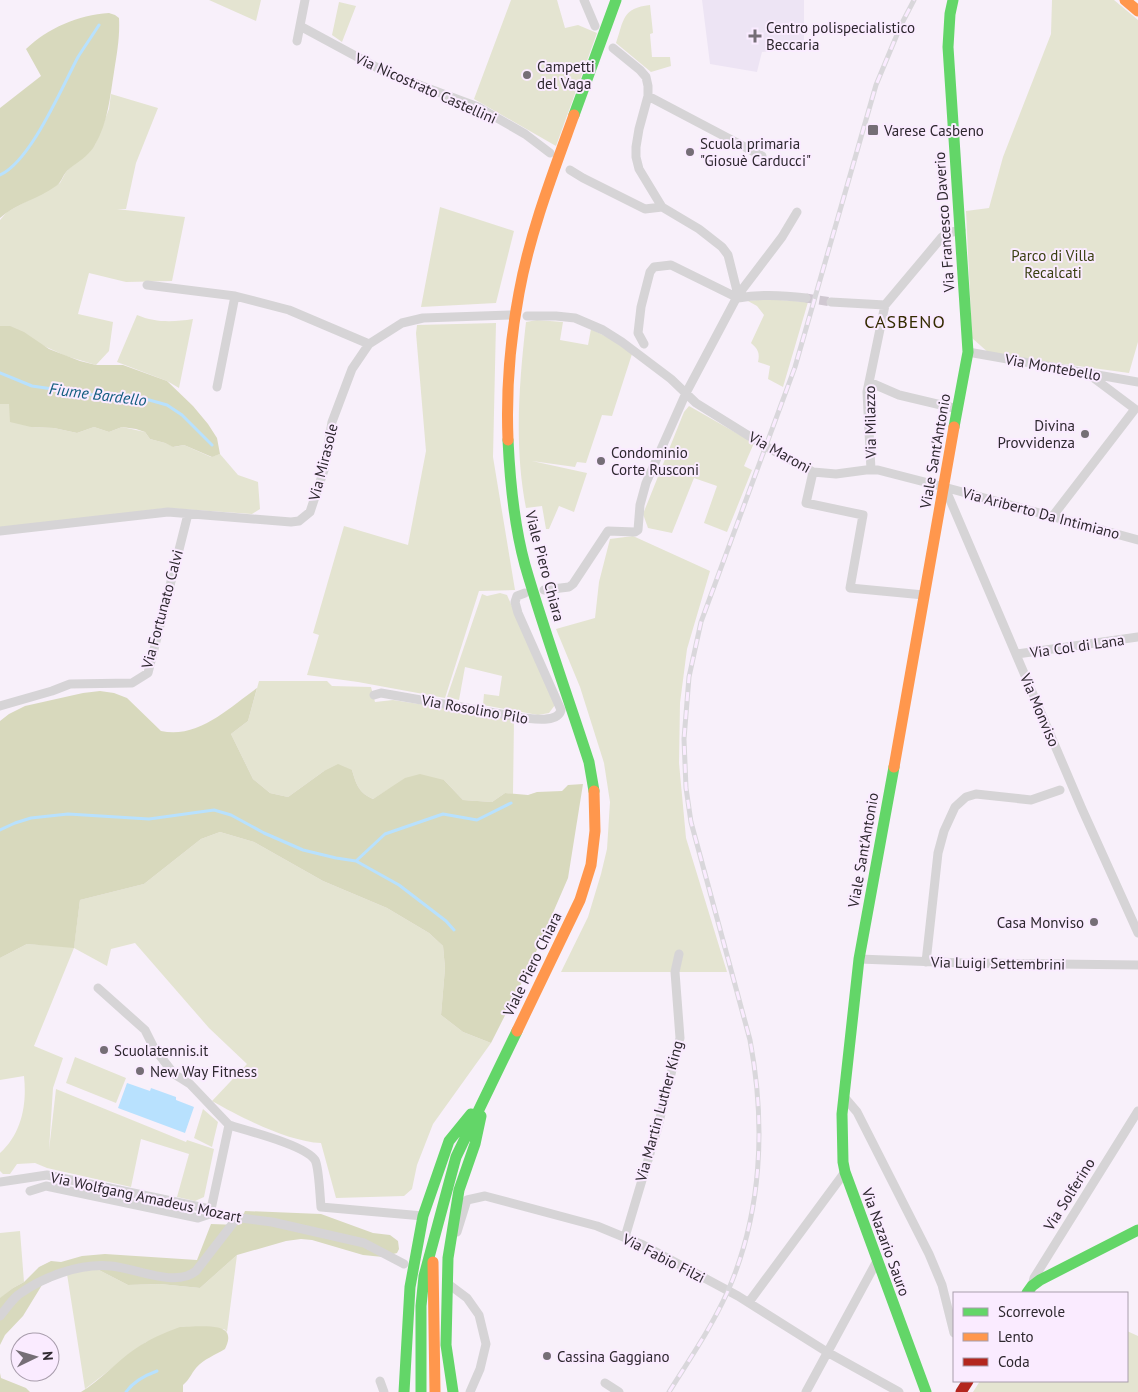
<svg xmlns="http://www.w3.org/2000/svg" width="1138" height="1392" font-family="'PT Sans',sans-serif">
<rect width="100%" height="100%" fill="#f8f0fa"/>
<path fill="#ede4f4" d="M702 0H804V48L762 52 757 72 710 64Z"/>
<path fill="#e4e4d1" d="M209 0H261L256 21Z
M511 0H557L565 28 578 25 597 33 556 146 474 99Z
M1052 0H1114L1138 20V342L1129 373 990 354 972 338 966 211 989 208 1003 157 1051 34Z
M339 2 356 6 342 42 332 35Z
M650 5 653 33 650 34 652 57H670L671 66 651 72 616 43C624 20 622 8 650 5Z
M111 94 158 108 136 163 126 209H117L185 217 172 281 126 282 89 273 78 314 113 322 109 351 96 365 66 356 0 326V220L7 212 60 183 66 172 95 145 109 109Z
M440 207 514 231 496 303 421 307Z
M766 299 808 302 783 387 768 379 770 366 758 362C760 353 758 349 751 343L764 315 757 306 748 301Z
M137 315C156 323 174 322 193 319L179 388 167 381 117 362Z
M537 320 563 322 560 340 588 345 591 329 613 340 632 354 612 416 602 415 586 463 577 462 575 467 532 461 587 473 574 512 559 506 549 529H546L542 506 526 508C514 447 519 384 526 322Z
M496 323 493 457 515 590 479 591 445 698 358 682 307 675 319 635 313 633 344 526 408 545 426 451 416 333 417 325Z
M0 404H9L31 427 54 428 77 433 94 427 109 432 122 427 145 432 150 439 165 443 174 447 184 445 211 457 220 454 238 475 258 482 260 509 252 514 167 508 0 529Z
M689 406 754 443 744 466 752 470 727 532 704 523 717 486 694 478 672 533 648 528 643 514 684 412Z
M633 536 710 571 687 649 680 703 679 763 686 838 727 972H561L588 917 601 874 607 849 610 802 604 763 580 687 556 629 595 618 599 582 610 539Z
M500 593 507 595 555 705 549 713 538 715 483 705 484 694 499 696 502 676 465 667 459 700 447 697 482 594 487 596Z
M259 681H327L332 686 371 687 375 702 393 700 514 719 513 794 505 793 492 802 463 800 444 780 389 789 373 799C359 793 356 784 352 770L324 771 288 797 270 793 253 779 231 734 248 721Z
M220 832 254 842 323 881 387 908 429 933 443 946 445 968 441 1015 463 1032 491 1043 433 1124 417 1165 412 1189 404 1196 336 1198 321 1143C289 1142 240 1117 212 1101L247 1064 209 1028 135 943 111 949 107 966 74 948 34 1046 63 1058 53 1088 49 1150 56 1089 186 1142 187 1140 214 1149 204 1197 195 1201 177 1197 189 1154 141 1139 131 1187 47 1168 35 1163 17 1164 10 1174H3L0 1171V1153C22 1133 27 1104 24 1076L0 1080V958L27 944 74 947 80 900 144 884 201 839Z
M75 1057 126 1078 116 1103 66 1083Z
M203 1109 218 1122 212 1147 194 1138Z
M20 1231 24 1282 13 1288 0 1299V1233Z
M237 1255 227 1332 224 1329 146 1342 85 1389 67 1274 97 1269 128 1285 160 1284 200 1288Z
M1127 1331 1138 1336V1392H973L980 1381H1127Z"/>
<path fill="#d8d9bd" d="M109 13 115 15 119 18C120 37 117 53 114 72 110 97 108 122 95 145 88 157 77 162 67 171 62 176 62 182 56 186 38 199 17 203 0 218V108L41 76 26 49C48 28 78 15 109 13Z
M0 326H10L24 332 49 349 80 361 96 365H123L167 381 193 406 208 424 217 438 220 454 212 457 184 445 173 447 165 443 150 439 145 432 136 429 122 427 109 432 94 427 77 433 54 428 31 427 10 422 9 404H0Z
M257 688 248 721 231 734 253 779 270 793 288 797 324 771 338 764 352 770C356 784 359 793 373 799L405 778 420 774 444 780 463 800 492 802 505 793 528 795 537 792 562 791 568 785 583 784 568 878 529 968 491 1043 463 1032 441 1015 445 968 443 946 429 933 387 908 323 881 254 842 220 832 201 839 144 884 80 900 74 948 27 944 0 958V721L9 714 25 706 83 693 100 691 114 693 127 698 161 731C198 739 229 708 257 688Z
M245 1211 321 1214 373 1233 390 1235 398 1241 399 1249 397 1253 383 1257 363 1255 312 1240 301 1239 286 1241 237 1255 200 1288 160 1284 128 1285 97 1269 67 1274 42 1285 23 1316 5 1335 0 1345V1298L13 1288 24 1282 39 1267 51 1261 61 1262 82 1256 105 1254 197 1260 211 1224 239 1225Z
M180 1327C190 1327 223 1323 227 1333 230 1339 227 1344 225 1349 215 1355 204 1359 196 1368 191 1374 190 1379 183 1385V1392H81C101 1380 116 1362 135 1349 149 1339 164 1333 180 1327Z
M0 1373 1 1378 26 1388 30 1392H0Z"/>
<path fill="#b8e1fe" d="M127 1083 150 1091 151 1088 176 1097V1100L194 1107 185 1133 118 1108Z"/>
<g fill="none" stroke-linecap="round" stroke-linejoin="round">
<path stroke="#b8e1fe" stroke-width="3" d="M0 175C31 161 62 87 78 57 85 46 92 36 99 25
M0 373 32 386 94 395 135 396 167 405 182 415 212 445
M0 830 15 823 31 818 68 814 149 819 214 810 231 815 264 833 303 850 336 858 356 861 399 885 446 921 454 930
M356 861 385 834 443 814 477 820 511 803
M126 1392C133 1382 146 1375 157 1371"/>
<path stroke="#d0c8d1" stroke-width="9" stroke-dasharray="9 4.5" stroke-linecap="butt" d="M806 298 831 302"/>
<path stroke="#d6d4d6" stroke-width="9" d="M584 0 595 26
M300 26 387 73 478 107 525 134 550 153
M297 41 305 0
M648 96 762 156
M570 170 583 178 645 209 662 207
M147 285 235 296 289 310 369 344
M738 295 782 237 797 212
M738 298C760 294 783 295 806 298
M831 302 885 305
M527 316H556L575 318 603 330 622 342 671 379 696 403 765 446 813 472 836 474 866 470H878L944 487 1138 540
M644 344 638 333 641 307 650 272 654 267 671 265 738 298
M968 352 1138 382
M869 382 899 395 958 409
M217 387 235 296
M871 470 867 392 885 305 942 237 948 233 961 230
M813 472 806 503 863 515 850 588 924 595
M945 488 1082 809 1138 933
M1052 517 1135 409 1087 373
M0 531 168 512 291 522 299 521 310 512 324 470 332 422 352 369 369 344 402 323 423 318 511 315
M544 590 569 587 573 584 608 531 635 532 638 530 640 505 646 483 686 393 738 295 728 255 722 247 699 229 662 207 639 169 636 157V147L639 129 648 96V86L646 77 640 70 613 48
M1017 654 1138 637
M374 695 381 693 524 718C534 719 558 723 561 710L518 613 515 602 517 596 525 593
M0 706 52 691 70 684 132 683 148 673 188 514
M859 959 964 963 1138 965
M926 962 938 853 944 831 955 807 966 797 976 794 1031 800 1060 790
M98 988 145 1030 154 1048 174 1074 190 1084 229 1125
M845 1098 857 1112 929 1254 942 1285 954 1333
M0 1182 47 1175 205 1208 210 1214 272 1222 364 1243 404 1264
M30 1191 46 1186 198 1218 210 1214
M210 1214 229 1125C248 1131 305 1145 315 1160 319 1167 320 1197 321 1207L423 1216
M457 1232 467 1200 485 1196 597 1226 643 1245 738 1296 827 1352 899 1392
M625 1237 657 1130 680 1038 675 972 679 954
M451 1286 467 1298 479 1315 486 1344 480 1369 470 1392
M1032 1286 1034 1278 1138 1111
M749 1302 845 1172
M0 1316C6 1309 11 1301 18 1295 42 1277 80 1263 111 1266 135 1268 175 1288 196 1271L237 1218
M380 1381 384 1392
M605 1383 619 1392
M806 1392 877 1261"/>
<path stroke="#63d668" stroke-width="11" d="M953 0 950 14 948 47 968 352 954 427
M574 115 616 0
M508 440C510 482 514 525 525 565 544 631 568 697 589 762L594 791
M894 767 859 959 842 1114 843 1162 845 1172 926 1392
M1027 1293 1032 1286 1040 1280 1138 1230
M404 1392 410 1287 423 1216 449 1141 471 1114
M421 1392V1306L424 1276 456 1157 517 1031
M453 1392 446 1345 448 1258 459 1190 475 1144 481 1116"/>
<path stroke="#ff974d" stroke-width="11" d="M1125 0 1138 11
M508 440C506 390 510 341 519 293 530 232 553 173 574 115
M894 767 954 427
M517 1031 580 900 591 865 595 831 594 791
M433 1262 435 1392"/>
<path stroke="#b3261e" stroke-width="11" d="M961 1392 968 1381"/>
<defs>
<path id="rail" d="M669 1392C689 1360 711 1328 727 1293 762 1214 766 1125 750 1040L691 822 686 788 684 739 689 677 701 622 795 367 876 85 901 25 914 0"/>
</defs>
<use href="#rail" stroke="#d9d7db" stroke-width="5"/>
<use href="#rail" stroke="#faebff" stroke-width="3" stroke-dasharray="9" stroke-linecap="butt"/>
</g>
<g fill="#756e76" stroke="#faebff" stroke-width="2">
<path d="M752.5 28.5h5v5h5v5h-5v5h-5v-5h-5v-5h5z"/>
<circle cx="527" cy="75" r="5"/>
<rect x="867" y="124" width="12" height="12" rx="2.5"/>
<circle cx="690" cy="152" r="5"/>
<circle cx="1085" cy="434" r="5"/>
<circle cx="601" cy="461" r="5"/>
<circle cx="1094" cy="922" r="5"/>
<circle cx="104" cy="1050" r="5"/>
<circle cx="140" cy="1071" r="5"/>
<circle cx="547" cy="1356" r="5"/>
</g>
<g text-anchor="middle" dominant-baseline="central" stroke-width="4" stroke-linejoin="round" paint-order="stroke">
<g font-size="15" fill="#2e282f" stroke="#faebff" text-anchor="start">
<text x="766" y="27">Centro polispecialistico<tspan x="766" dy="17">Beccaria</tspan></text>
<text x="537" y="66">Campetti<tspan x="537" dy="17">del Vaga</tspan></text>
<text x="884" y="130">Varese Casbeno</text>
<text x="700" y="143">Scuola primaria<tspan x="700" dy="17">"Giosuè Carducci"</tspan></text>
<text x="1075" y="425" text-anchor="end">Divina<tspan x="1075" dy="17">Provvidenza</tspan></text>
<text x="611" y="452">Condominio<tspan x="611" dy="17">Corte Rusconi</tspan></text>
<text x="1084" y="922" text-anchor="end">Casa Monviso</text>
<text x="114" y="1050">Scuolatennis.it</text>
<text x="150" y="1071">New Way Fitness</text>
<text x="557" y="1356">Cassina Gaggiano</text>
</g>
<g font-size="15" fill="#2e282f" stroke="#faebff">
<text transform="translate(426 88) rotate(24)">Via Nicostrato Castellini</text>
<text transform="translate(944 222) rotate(-94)">Via Francesco Daverio</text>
<text transform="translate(1053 367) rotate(10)">Via Montebello</text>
<text transform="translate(870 422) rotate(-91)">Via Milazzo</text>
<text transform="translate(935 451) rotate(-80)">Viale Sant'Antonio</text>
<text transform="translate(780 452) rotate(29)">Via Maroni</text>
<text transform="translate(323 462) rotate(-76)">Via Mirasole</text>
<text transform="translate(1041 513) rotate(15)">Via Ariberto Da Intimiano</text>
<text transform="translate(545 566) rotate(75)">Viale Piero Chiara</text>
<text transform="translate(162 609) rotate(-75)">Via Fortunato Calvi</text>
<text transform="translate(1077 646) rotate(-8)">Via Col di Lana</text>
<text transform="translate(475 709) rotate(10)">Via Rosolino Pilo</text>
<text transform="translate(1040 710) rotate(67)">Via Monviso</text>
<text transform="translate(863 850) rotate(-80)">Viale Sant'Antonio</text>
<text transform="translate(998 963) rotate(1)">Via Luigi Settembrini</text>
<text transform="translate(532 964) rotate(-64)">Viale Piero Chiara</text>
<text transform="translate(659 1111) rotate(-75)">Via Martin Luther King</text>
<text transform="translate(1069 1194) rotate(-58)">Via Solferino</text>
<text transform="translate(146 1197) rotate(12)">Via Wolfgang Amadeus Mozart</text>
<text transform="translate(886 1242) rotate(70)">Via Nazario Sauro</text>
<text transform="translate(664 1258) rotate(27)">Via Fabio Filzi</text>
</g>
<g font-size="15" fill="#3a3f11" stroke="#faebff">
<text x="1053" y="255">Parco di Villa<tspan x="1053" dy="17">Recalcati</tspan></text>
</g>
<g font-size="16" font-style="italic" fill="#115d7f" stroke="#faebff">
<text transform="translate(98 394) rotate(7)">Fiume Bardello</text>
</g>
<g font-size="18" letter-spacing="1" fill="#342b00" stroke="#faebff">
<text x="905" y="321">CASBENO</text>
</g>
</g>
<rect x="953" y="1292" width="175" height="90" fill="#faebff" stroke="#a89dac"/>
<rect x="963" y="1308" width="25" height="8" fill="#63d668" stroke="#a89dac"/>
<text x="998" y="1317" font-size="15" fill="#2e282f">Scorrevole</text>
<rect x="963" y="1333" width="25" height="8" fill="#ff974d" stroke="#a89dac"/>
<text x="998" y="1342" font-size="15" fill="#2e282f">Lento</text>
<rect x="963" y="1358" width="25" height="8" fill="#b3261e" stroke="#a89dac"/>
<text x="998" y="1367" font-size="15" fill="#2e282f">Coda</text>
<g transform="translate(35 1357) rotate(85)"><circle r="24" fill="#faebff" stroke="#a89dac"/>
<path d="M0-4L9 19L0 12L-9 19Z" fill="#756e76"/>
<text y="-8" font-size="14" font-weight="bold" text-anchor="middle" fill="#2e282f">N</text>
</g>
</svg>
